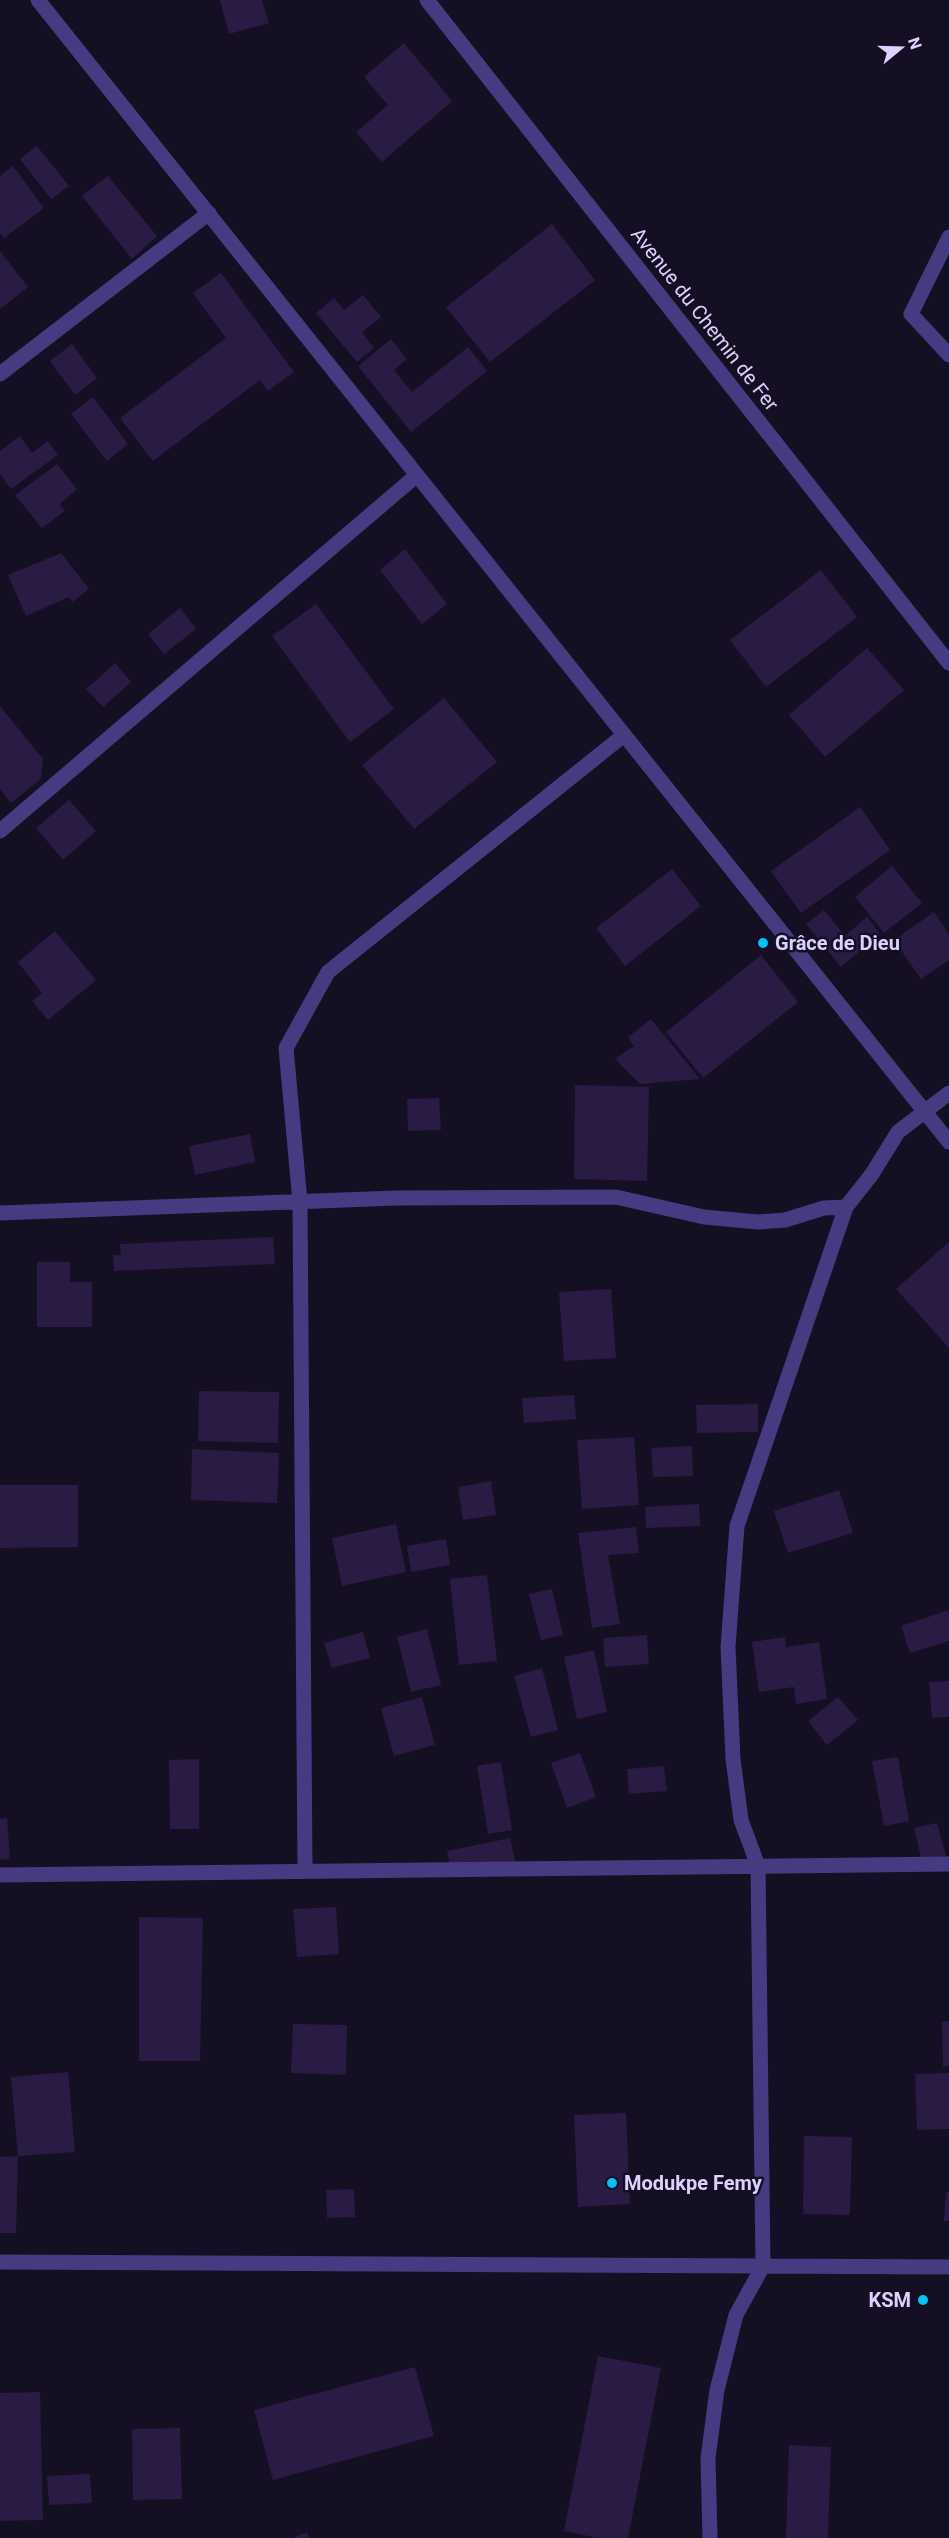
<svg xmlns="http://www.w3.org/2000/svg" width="949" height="2538" font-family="Roboto,sans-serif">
<rect width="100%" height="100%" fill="#150f23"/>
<path fill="#291b44" d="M220 0H262L269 23 229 34Z
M404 43 452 101 382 162 356 132 388 105 364 77Z
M37 146 69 186 51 199 20 159Z
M13 166 44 208 4 238 0 233V176Z
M108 176 157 236 132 259 82 196Z
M552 224 595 280 490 362 446 307Z
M0 251 28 287 0 309Z
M221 273 294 372 268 391 260 380 153 461 120 418 226 338 193 293Z
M363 295 381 317 362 332 374 348 357 362 316 313 334 298 344 310Z
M391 339 407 359 394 370 412 392 468 347 487 371 411 432 358 366Z
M72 344 97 378 75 395 50 361Z
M93 397 128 444 107 461 71 414Z
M20 436 32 453 48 441 58 455 11 489 0 474V451Z
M57 464 77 489 60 504 65 511 42 528 15 495Z
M405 549 447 604 422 624 380 570Z
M61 553 89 589 72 602 69 597 26 616 8 575Z
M821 570 857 617 766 687 730 640Z
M316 604 394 709 350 742 272 636Z
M180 608 196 629 164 654 148 634Z
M867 648 904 690 825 757 789 715Z
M115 663 131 682 103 707 86 689Z
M444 698 497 762 414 829 362 765Z
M0 706 43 759 41 779 11 803 0 789Z
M69 800 96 831 63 860 36 828Z
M860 807 890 850 801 913 771 871Z
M892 866 922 903 884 933 855 897Z
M672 869 701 906 625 966 596 928Z
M824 910 845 936 867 917 880 934 841 967 806 924Z
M934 912 949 934V960L921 979 894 940Z
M55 931 96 980 48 1020 32 1001 42 993 18 962Z
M761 955 798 1002 703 1078 666 1032Z
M651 1019 700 1079 640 1084 615 1059 634 1046 628 1037Z
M575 1085 649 1087 647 1181 574 1179Z
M439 1098 441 1130 408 1131 407 1099Z
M250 1134 255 1162 195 1175 189 1146Z
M273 1237 275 1264 114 1271 113 1255H121L120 1244Z
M949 1242V1348L896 1289Z
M37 1262H70V1282H92V1327H37Z
M611 1289 616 1358 564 1361 559 1292Z
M199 1391 279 1392 278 1443 198 1441Z
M574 1395 576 1419 524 1423 522 1398Z
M758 1404V1432L697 1433 696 1405Z
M634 1437 639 1505 582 1509 577 1440Z
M692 1446 693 1476 653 1477 651 1448Z
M192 1449 279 1453 277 1503 191 1500Z
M491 1481 496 1515 463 1520 458 1487Z
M0 1485H78V1547L0 1548Z
M839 1490 853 1533 788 1553 774 1511Z
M699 1504 700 1526 646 1528 645 1507Z
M396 1524 406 1572 342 1586 332 1538Z
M636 1527 639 1553 608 1555 620 1624 592 1628 578 1533Z
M446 1539 450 1565 411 1572 407 1546Z
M487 1575 497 1661 459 1665 450 1579Z
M552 1589 563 1635 541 1640 529 1594Z
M949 1610V1641L910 1653 901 1626Z
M427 1629 441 1685 411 1692 397 1637Z
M363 1632 370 1658 332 1668 324 1643Z
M647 1635 649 1664 605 1667 603 1638Z
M785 1637 786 1647 819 1642 827 1699 796 1704 794 1687 759 1692 752 1642Z
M594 1650 607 1712 577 1719 564 1657Z
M542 1668 558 1730 531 1737 514 1676Z
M949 1681V1717L932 1718 929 1682Z
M422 1697 435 1745 394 1756 381 1708Z
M838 1697 858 1720 827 1745 808 1721Z
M580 1753 596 1797 567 1808 551 1763Z
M898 1757 909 1821 884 1826 872 1761Z
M199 1759V1829H170L169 1760Z
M501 1762 512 1830 488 1834 477 1766Z
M664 1766 667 1791 629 1794 627 1769Z
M7 1818 10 1859 0 1860V1819Z
M937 1823 946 1856 922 1862 914 1828Z
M510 1838 516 1864 452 1877 447 1851Z
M336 1907 339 1954 297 1957 293 1909Z
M139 1917 203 1918 200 2061H139Z
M949 2021V2066H943L942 2022Z
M293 2024 347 2025 346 2075 291 2073Z
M68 2072 75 2152 18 2156 11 2077Z
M949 2073V2129L917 2130 915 2074Z
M626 2113 630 2204 578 2207 574 2115Z
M804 2136 852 2137 850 2215 803 2214Z
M18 2156 16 2233H0V2157Z
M354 2189 355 2217 327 2218 326 2190Z
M946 2192H949V2221H944Z
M598 2356 661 2368 628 2538H598L564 2531Z
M415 2367 434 2436 273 2480 254 2410Z
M40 2392 43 2520 0 2521V2393Z
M180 2428 182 2499 133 2500 132 2429Z
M789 2445 831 2447 828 2538H786Z
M90 2474 92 2503 49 2505 47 2476Z
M307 2532 309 2538H292Z"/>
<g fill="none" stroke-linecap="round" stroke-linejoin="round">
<path stroke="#463b81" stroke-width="15" d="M38 0 949 1142
M427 0 949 663
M949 237 911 314 949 355
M0 374 209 213
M0 831 417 475
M0 1213 396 1198 616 1197 704 1217 758 1222 785 1220 824 1208 846 1207
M305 1870 300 1202 286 1048 328 972 624 735
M0 1875 949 1864
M0 2262 949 2267
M710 2538 708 2458 717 2390 736 2315 763 2266 758 1866 741 1820 733 1759 728 1647 737 1526 846 1207 872 1174 898 1132 949 1093"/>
</g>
<g fill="#06bff6" stroke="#150f23" stroke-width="2">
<circle cx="763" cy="943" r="6"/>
<circle cx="612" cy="2183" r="6"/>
<circle cx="923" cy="2300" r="6"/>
</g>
<g text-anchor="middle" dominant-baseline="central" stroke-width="5" stroke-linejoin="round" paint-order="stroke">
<g font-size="20" fill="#ddd2fe" stroke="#150f23">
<text transform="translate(705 319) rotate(52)">Avenue du Chemin de Fer</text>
</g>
<g font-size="20" font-weight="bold" fill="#ddd2fe" stroke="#150f23" text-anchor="start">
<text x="775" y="943">Grâce de Dieu</text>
<text x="624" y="2183">Modukpe Femy</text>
<text x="911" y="2300" text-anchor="end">KSM</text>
</g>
</g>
<g transform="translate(901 48) rotate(71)" stroke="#150f23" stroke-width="4.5" paint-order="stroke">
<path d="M0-4.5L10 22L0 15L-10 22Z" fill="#ddd2fe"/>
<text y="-9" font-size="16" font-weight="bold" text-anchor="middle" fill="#ddd2fe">N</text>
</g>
</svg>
